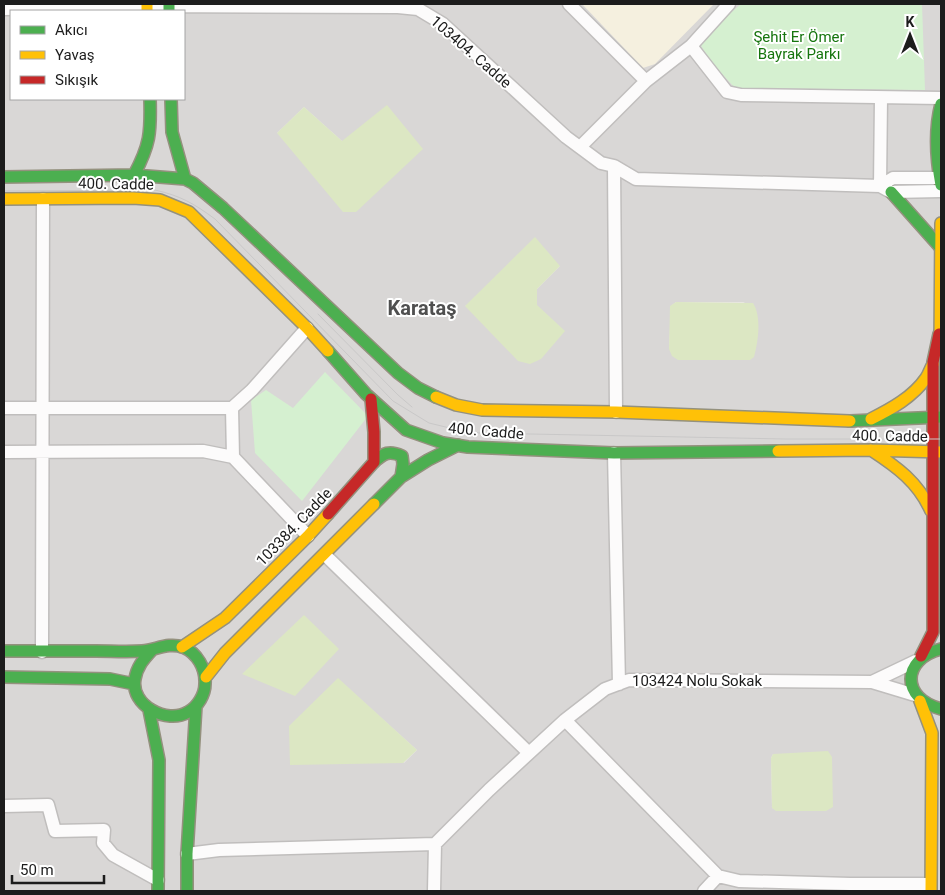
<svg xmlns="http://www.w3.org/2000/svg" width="945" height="895" font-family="Roboto,sans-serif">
<rect width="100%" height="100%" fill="#eae7e5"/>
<path fill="#d9d7d6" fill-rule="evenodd" d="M4 4H941V891H4ZM11 11H184V99H11ZM304 107 342 141 277 133ZM560 266 537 289V305L465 306ZM676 302H745L669 349 671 306ZM338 679 417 750 404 763ZM773 754 826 811 772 808 771 758Z"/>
<path fill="#f5f0df" d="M582 4H714L655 64 643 68Z"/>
<path fill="#dce7c3" d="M387 105 423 149 356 212H343L277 133 304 107 342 141Z
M535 237 560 266 537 289V305L565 331 541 359 530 364 518 361 465 306Z
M676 302 753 303C762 317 758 342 754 357L750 360H678L672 356 669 349 670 306Z
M304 615 339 649 295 696 242 674Z
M338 678 417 750 403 763 290 765 289 726Z
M828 751 832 757 833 807 826 811H776L772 808 771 758 773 754Z"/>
<path fill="#d5f0d0" d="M741 4H922L925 90 735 88 711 62 700 44 705 35Z
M325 372 368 416 302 501 255 453 251 400 266 390 293 408Z"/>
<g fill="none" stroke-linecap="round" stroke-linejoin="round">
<defs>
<path id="street" d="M569 4 646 81
M4 9 147 6 398 7 418 9 443 24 566 137 601 163 614 166 636 179 880 186 891 192 941 191
M691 46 727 92 741 95 941 98
M580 147 646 81 691 46 729 4
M614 166 616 412
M880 186 881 98
M880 186 893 178H941
M4 408H232L252 390 307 328
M232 408 233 457
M4 452 203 451 233 457 308 536
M614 453 619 684
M325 555 529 753
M42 652 43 199
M872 682 916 661
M565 720 718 876 739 881 850 884H930
M4 806 48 805 55 831 104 830 103 843 113 855 158 880
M435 844 489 790 565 720 605 689 629 680 872 682 915 695
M187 854 219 850 435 844 434 891
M704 891 718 876"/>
<path id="fast" d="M169 4V11
M171 99 172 132 185 179
M941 104C934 131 936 158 941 185
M134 175C150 145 151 133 150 99
M4 177 134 175 185 179 193 183 223 208 398 373 418 388 436 397
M891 192 940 247 941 246
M328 351 366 394 406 430 443 443 468 447 614 453 778 451
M850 421 941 417
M374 462C384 453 389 450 402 456L403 464 401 477
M374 504 401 477 428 460 458 445
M941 649C901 659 901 699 941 709
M4 651C35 651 65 651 96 651 111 651 126 652 142 651 156 650 168 642 183 647 197 653 206 668 205 684 205 694 198 707 188 712 167 725 130 705 135 679 137 666 144 659 152 650
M4 677 110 679 134 684
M149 710 159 760 158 891
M187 891V854L196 706"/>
<path id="slow" d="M147 4V11
M4 199 133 198 160 200 189 212 307 328 328 351
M940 344 941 223
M436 397 456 405 482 410 616 412 850 421
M871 419C891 409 913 397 926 378 929 374 930 369 933 364
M871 450C897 467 918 482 931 511
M778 451 870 450 941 452
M182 647 225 618 308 536 328 514
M206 677 225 653 374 504
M920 701 932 733 931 891"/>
<path id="jam" d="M328 514 374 462V432L371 399
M921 656 933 632V362L939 334"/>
</defs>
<use href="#street" stroke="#c0bebd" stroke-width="15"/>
<use href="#fast" stroke="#94917e" stroke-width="14"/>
<use href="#slow" stroke="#94917e" stroke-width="14"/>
<use href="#jam" stroke="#94917e" stroke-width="14"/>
<use href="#street" stroke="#fcfbfb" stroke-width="12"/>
<use href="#fast" stroke="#4caf50" stroke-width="11"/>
<use href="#slow" stroke="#ffc107" stroke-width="11"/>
<use href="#jam" stroke="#c62828" stroke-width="11"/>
<path stroke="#c9c8c8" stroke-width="1" d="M4 191 155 190C181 196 193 203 215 219L393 401 429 423 458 430 479 433 785 439H941
M318 314 398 395 412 407"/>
</g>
<g text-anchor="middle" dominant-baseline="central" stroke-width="4" stroke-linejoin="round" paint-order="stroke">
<g font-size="15" fill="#16750e" stroke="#fff">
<text x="799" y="37">Şehit Er Ömer<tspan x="799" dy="17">Bayrak Parkı</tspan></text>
</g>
<g font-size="15" fill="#1c1c1c" stroke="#fff">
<text transform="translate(471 52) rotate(41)">103404. Cadde</text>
<text transform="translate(116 184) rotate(1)">400. Cadde</text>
<text transform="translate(486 431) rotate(5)">400. Cadde</text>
<text transform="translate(890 436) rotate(1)">400. Cadde</text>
<text transform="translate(294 527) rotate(-46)">103384. Cadde</text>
<text x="697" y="681">103424 Nolu Sokak</text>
</g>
<g font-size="20" font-weight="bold" fill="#4f4f4f" stroke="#fff">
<text x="422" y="308">Karataş</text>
</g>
</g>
<rect width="945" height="895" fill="none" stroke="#1c1c1c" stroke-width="10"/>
<rect x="10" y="10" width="175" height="90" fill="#ffffff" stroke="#a4a4a4"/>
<rect x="20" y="26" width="25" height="8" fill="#4caf50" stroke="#a4a4a4"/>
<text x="55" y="35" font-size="15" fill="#1c1c1c">Akıcı</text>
<rect x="20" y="51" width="25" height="8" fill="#ffc107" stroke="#a4a4a4"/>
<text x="55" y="60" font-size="15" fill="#1c1c1c">Yavaş</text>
<rect x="20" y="76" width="25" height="8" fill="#c62828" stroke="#a4a4a4"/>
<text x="55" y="85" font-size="15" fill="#1c1c1c">Sıkışık</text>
<g transform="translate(910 35)" stroke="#ffffff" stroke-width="4" paint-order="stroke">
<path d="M0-4L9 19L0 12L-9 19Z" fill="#1c1c1c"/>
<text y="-8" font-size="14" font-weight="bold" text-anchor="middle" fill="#1c1c1c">K</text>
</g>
<path d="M12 875v8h92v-8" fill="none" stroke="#1c1c1c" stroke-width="2.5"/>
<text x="20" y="875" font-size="15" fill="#1c1c1c" stroke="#ffffff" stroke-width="4" paint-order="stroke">50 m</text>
</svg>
